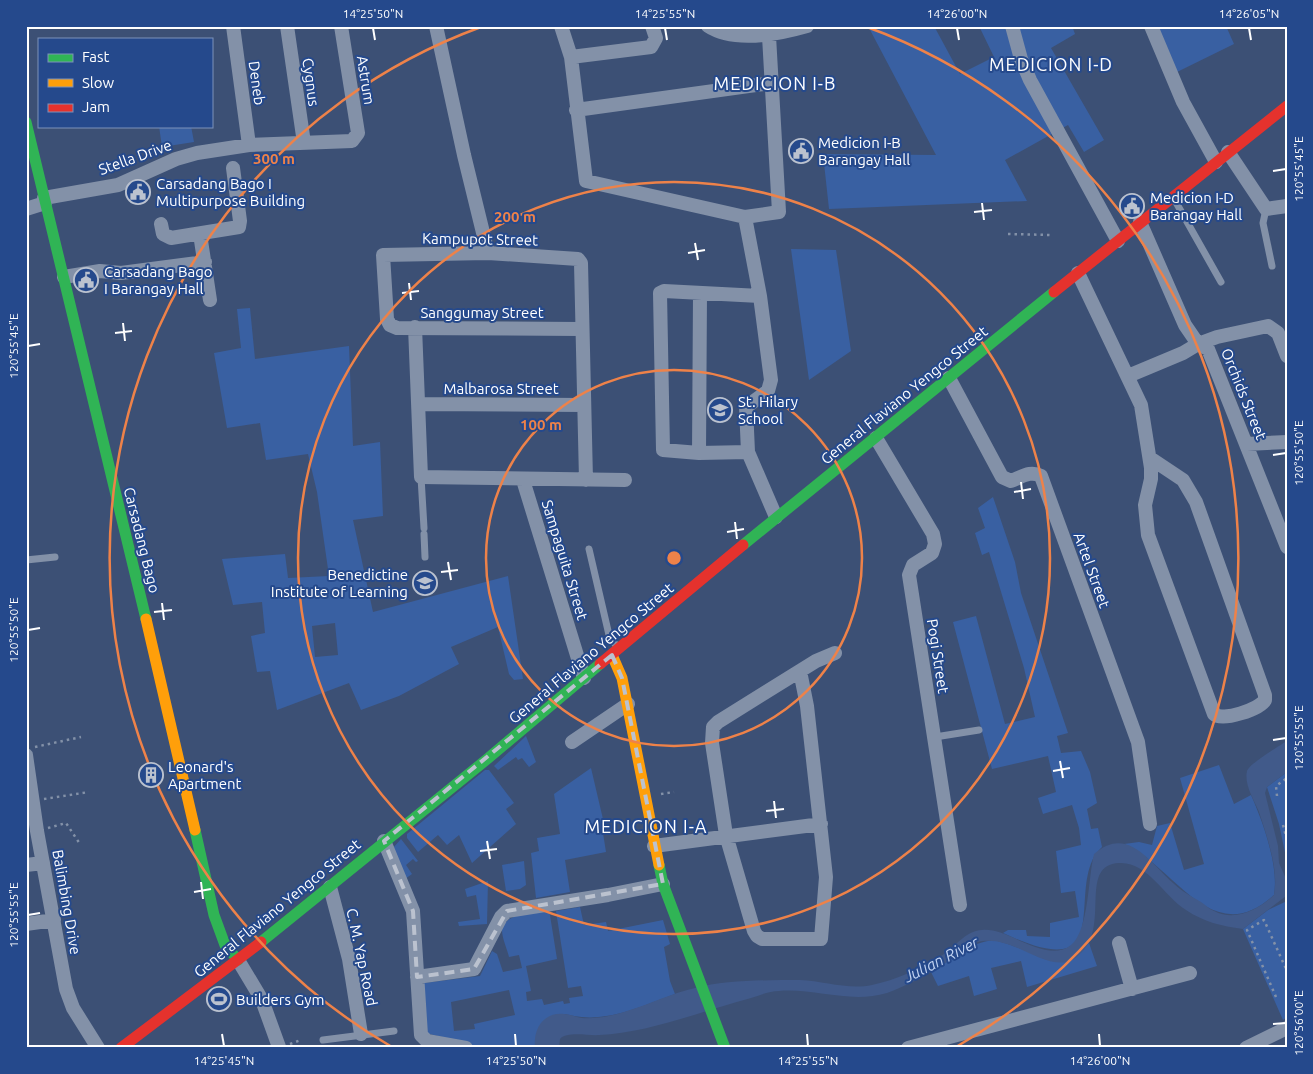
<svg xmlns="http://www.w3.org/2000/svg" width="1313" height="1074" font-family="Ubuntu,sans-serif">
<rect width="100%" height="100%" fill="#3c5075"/>
<path fill="#3960a2" fill-rule="evenodd" d="M868 26H934L960 74 994 57 979 26H1072L1075 34 1051 48 1104 140 1084 152 1068 125 1005 160 1027 201 829 209 823 154 936 155Z
M1157 26H1226L1234 44 1177 72Z
M159 126H191L194 142 162 147Z
M791 249 836 250 851 351 809 380Z
M250 308 255 359 349 346 353 446 380 442 383 516 353 520 373 612 508 576 523 679 514 680 509 674 498 627 451 647 459 664 399 696 361 710 349 683 277 710 270 671 257 672 251 636 265 633 262 602 233 605 222 559 285 554 288 578 329 576 317 492 308 454 266 460 260 423 227 428 214 353 241 348 237 309ZM335 623 338 655 315 657 312 626Z
M993 497 1015 562 1021 593 1068 733 1057 736 1061 753 1081 751 1090 772 1097 803 1087 809 1091 829 1098 828 1102 847C1061 884 1124 990 1003 933L1008 930H1026L1027 936 1050 937V923L1079 917 1075 891 1061 893 1056 851 1081 845 1079 828 1072 805 1043 814 1038 798 1056 792 1048 756 992 769 953 622 976 616 1005 724 1035 717 1024 668 989 552 982 555 975 533 985 528 978 508Z
M526 736 536 762 529 767 522 758 518 760 516 757 498 770 494 766Z
M1219 765 1234 804 1251 795C1263 822 1279 866 1274 895 1212 952 1175 866 1124 844L1139 842 1152 845 1157 826 1170 823 1184 870 1204 864 1180 778Z
M591 768 606 832 603 833 606 852 565 860 570 892 536 898 531 853 539 851 537 838 560 834 554 794Z
M485 770H489L514 803 506 809 516 824 472 863 459 835 447 845 438 835 418 852 407 838V834Z
M1287 772V862L1279 824 1267 787Z
M401 839 418 861 416 862 413 859 406 865 412 874 405 879 392 849Z
M524 861 526 885 520 889 506 891 502 865Z
M488 881 487 924 459 926 458 922 480 919 476 895 467 897 465 889Z
M1287 901V1017L1283 1020 1243 929 1268 910Z
M580 907 584 925 606 922 608 931 663 920 670 944 664 947 670 981 675 994C639 1007 604 1025 565 1014L535 1042V1048H476L468 1043 425 1033 424 983 480 976 492 951 497 954 503 972 522 968 519 955 509 957C507 949 502 938 502 930 502 914 537 912 549 909L557 959 526 966 531 991 526 992 527 1001 542 999 544 1005 563 1001 564 1004 570 1003 569 998 583 996 581 986 568 988 556 911ZM509 990 515 1015 474 1024 475 1029 454 1031 451 1002Z
M994 940C1019 946 1040 959 1066 962L1089 943 1097 966 1027 987 1021 961 991 968 997 989 974 996 969 976 938 986 931 972C953 959 967 943 994 940Z"/>
<path fill="#415a8a" d="M1287 741V772L1267 787 1265 793 1278 846 1279 863 1287 881 1286 896 1243 929C1221 926 1204 922 1186 910 1164 896 1147 861 1119 863 1079 865 1109 923 1083 951 1078 956 1074 960 1067 962 1041 967 1014 937 982 941 967 943 957 956 944 964 927 975 906 986 887 993 850 1004 815 988 779 991 770 991 760 995 751 998 732 1003 713 1009 694 1015 664 1024 630 1034 599 1035 589 1036 567 1031 560 1039L559 1048H535C533 1029 543 1012 564 1014 570 1014 576 1017 582 1018 597 1019 613 1016 627 1011 650 1004 672 993 695 988 726 980 768 980 800 980 824 981 848 990 872 985 896 980 920 969 941 956 954 948 965 931 982 930 1009 927 1046 965 1071 945 1089 931 1088 877 1094 854 1127 825 1149 861 1173 883 1181 891 1191 896 1201 902 1206 905 1209 909 1214 911 1235 922 1258 910 1274 895 1279 869 1267 837 1259 812 1254 800 1244 785 1247 771 1249 764 1279 746 1287 741Z"/>
<g fill="none" stroke-linecap="round" stroke-linejoin="round">
<path stroke="#8391a8" stroke-width="2.5" stroke-dasharray="2.5 4" stroke-linecap="butt" d="M1008 234 1051 235
M35 747 81 737
M661 794 674 792
M1277 796 1276 786 1287 778
M44 799 89 792
M1283 825 1287 840
M48 828 66 823 80 844
M1276 997 1247 930 1264 920 1287 971
M290 1044 301 1040"/>
<path stroke="#8391a8" stroke-width="7" d="M1173 197 1221 282
M1266 209 1263 223 1272 266
M421 477 424 528
M424 534 425 557
M589 549 609 635 617 647
M26 560 55 557
M935 737 979 730
M323 1040 394 1031"/>
<path stroke="#8391a8" stroke-width="14" d="M233 26 249 145
M287 26 304 143
M436 26 464 155 488 253
M561 26 571 57 586 181 745 217 779 212 769 36
M708 26C734 43 779 34 807 26
M1012 26 1021 59 1030 80 1118 241
M1151 26 1183 102 1216 162
M571 57 651 47 656 38 652 26
M576 110 771 83
M1228 152 1266 209 1287 206
M44 198 118 185 176 159 197 153 249 145 352 141 358 133 341 26
M26 209 45 203
M745 217 760 296 771 380 768 391 746 407 748 452 776 517
M1140 222 1185 325 1198 344
M161 224 163 234 171 238 239 227 240 221 233 168
M200 234 210 300
M1078 273 1141 405 1151 468V479L1145 505 1148 535 1214 714C1222 722 1260 709 1265 700V695L1196 502 1183 480 1150 458
M64 277 100 271 121 273 205 262
M415 327 421 477 625 480
M581 329 397 328 390 325 387 319 383 255 488 253 578 259 581 263 586 480
M1198 344 1208 349 1287 547
M1128 376 1183 353 1198 344 1217 337 1268 326 1278 333 1287 356
M949 378 1002 477 1011 481C1022 477 1030 470 1041 476L1138 742 1150 824
M418 404 584 405
M876 438 933 534 935 544 932 553 913 565 909 575 960 905
M1247 444 1287 442
M748 452 699 453 663 450 660 293 664 291 760 296
M699 453 700 294
M523 480 584 678
M800 671 807 706 826 877 821 939H762L757 936 754 931 726 835 712 743 713 727 718 722 816 661 835 653
M572 742 628 704
M26 755 37 831 66 989 73 1008 98 1048
M384 841 413 911 421 1035 427 1041 466 1048
M654 846 821 824
M26 865 43 863
M330 887 349 959 361 1034
M26 924 54 920
M1119 943 1132 989
M238 960 262 1000 279 1047
M417 977 474 969 501 917 507 911 608 895 663 884
M908 1048 1190 973
M1246 1048 1287 1028"/>
<path stroke="#30b455" stroke-width="11" d="M26 122 146 619
M743 545 1054 292
M195 830 214 915 225 945 238 960
M659 865 663 884 725 1048
M261 942 486 760 600 664"/>
<path stroke="#ff9f0a" stroke-width="11" d="M146 619 195 830
M612 655 622 678 659 865"/>
<path stroke="#e5322d" stroke-width="11" d="M1054 292 1287 106
M600 664 743 545
M121 1048 261 942"/>
</g>
<path fill="none" stroke="#bbc2cf" stroke-width="4" stroke-dasharray="10 6" stroke-linejoin="round" d="M612 655 622 678 663 884 507 911 474 969 417 977 413 911 384 841Z"/>
<path fill="none" stroke="#fff" stroke-width="2" d="M373 28 375 40M665 28 667 40M957 28 959 40M1249 28 1251 40M1273 171 1286 169M982 203 984 220M974 212 992 210M695 243 698 260M688 253 705 250M409 283 411 300M402 293 419 291M123 323 125 341M115 333 132 331M28 346 40 344M1273 455 1286 453M1021 482 1023 499M1014 492 1031 489M735 522 737 539M727 532 744 529M448 562 451 580M441 572 458 570M162 603 164 620M154 612 172 610M28 630 40 628M1273 740 1286 738M1060 761 1063 778M1053 771 1070 768M774 801 776 818M766 811 784 809M487 841 490 859M480 851 497 849M201 882 203 899M194 892 211 889M28 915 40 913M1273 1024 1286 1023M222 1034 224 1046M515 1034 516 1046M807 1034 808 1046M1099 1034 1100 1046"/>
<g fill="none" stroke="#ee8249" stroke-width="2.5">
<circle cx="674" cy="558" r="188"/>
<circle cx="674" cy="558" r="376"/>
<path d="M392 1047A565 565 0 0 1 481 27M867 27A565 565 0 0 1 956 1047"/>
</g>
<defs>
<symbol id="civic-ring" viewBox="-11 -11 22 22"><circle r="9.5" fill="#25498c" stroke="#bbc2cf" stroke-width="1.5"/><path d="M-.6-6.5H3V-4.5H.6V-3L4-1V1h2V6H-6V1h2V-1L-.6-3ZM-1.2 2.5V6h2.4V2.5Z" fill="#bbc2cf"/></symbol>
<symbol id="school-ring" viewBox="-11 -11 22 22"><circle r="9.5" fill="#25498c" stroke="#bbc2cf" stroke-width="1.5"/><path d="M0-5L7-2L0 1L-7-2ZM-4 1L0 2.5L4 1V4Q0 6-4 4Z" fill="#bbc2cf"/></symbol>
<symbol id="building-ring" viewBox="-11 -11 22 22"><circle r="9.5" fill="#25498c" stroke="#bbc2cf" stroke-width="1.5"/><path d="M-4-6H4V6H1V3H-1V6H-4ZM-2.5-4.3h1.7v1.8h-1.7ZM.8-4.3h1.7v1.8H.8ZM-2.5-1h1.7V.8h-1.7ZM.8-1h1.7V.8H.8Z" fill="#bbc2cf"/></symbol>
<symbol id="stadium-ring" viewBox="-11 -11 22 22"><circle r="9.5" fill="#25498c" stroke="#bbc2cf" stroke-width="1.5"/><path d="M0-5a6.5 5 0 1 0 0 10a6.5 5 0 1 0 0-10ZM-3.5-1.8h7v3.6h-7Z" fill="#bbc2cf"/></symbol>
</defs>
<g fill-rule="evenodd">
<use href="#civic-ring" x="787" y="137" width="28" height="28"/>
<use href="#civic-ring" x="124" y="178" width="28" height="28"/>
<use href="#civic-ring" x="1118" y="192" width="28" height="28"/>
<use href="#civic-ring" x="72" y="266" width="28" height="28"/>
<use href="#school-ring" x="706" y="396" width="28" height="28"/>
<use href="#school-ring" x="411" y="569" width="28" height="28"/>
<use href="#building-ring" x="137" y="761" width="28" height="28"/>
<use href="#stadium-ring" x="205" y="985" width="28" height="28"/>
</g>
<g text-anchor="middle" dominant-baseline="central" stroke-width="4" stroke-linejoin="round" paint-order="stroke">
<g font-size="15" fill="#fff" stroke="#25498c">
<text transform="translate(366 80) rotate(81)">Astrum</text>
<text transform="translate(311 82) rotate(82)">Cygnus</text>
<text transform="translate(257 83) rotate(82)">Deneb</text>
<text transform="translate(135 157) rotate(-20)">Stella Drive</text>
<text transform="translate(480 239) rotate(1)">Kampupot Street</text>
<text x="482" y="312">Sanggumay Street</text>
<text x="501" y="388">Malbarosa Street</text>
<text transform="translate(1244 394) rotate(68)">Orchids Street</text>
<text transform="translate(904 395) rotate(-39)">General Flaviano Yengco Street</text>
<text transform="translate(142 540) rotate(76)">Carsadang Bago</text>
<text transform="translate(565 560) rotate(73)">Sampaguita Street</text>
<text transform="translate(1092 570) rotate(70)">Artel Street</text>
<text transform="translate(591 653) rotate(-40)">General Flaviano Yengco Street</text>
<text transform="translate(938 656) rotate(81)">Pogi Street</text>
<text transform="translate(67 902) rotate(80)">Balimbing Drive</text>
<text transform="translate(277 908) rotate(-39)">General Flaviano Yengco Street</text>
<text transform="translate(362 957) rotate(78)">C. M. Yap Road</text>
</g>
<g font-size="15" fill="#fff" stroke="#25498c" text-anchor="start">
<text x="818" y="142">Medicion I-B<tspan x="818" dy="17">Barangay Hall</tspan></text>
<text x="156" y="183">Carsadang Bago I<tspan x="156" dy="17">Multipurpose Building</tspan></text>
<text x="1150" y="197">Medicion I-D<tspan x="1150" dy="17">Barangay Hall</tspan></text>
<text x="104" y="271">Carsadang Bago<tspan x="104" dy="17">I Barangay Hall</tspan></text>
<text x="738" y="401">St. Hilary<tspan x="738" dy="17">School</tspan></text>
<text x="408" y="574" text-anchor="end">Benedictine<tspan x="408" dy="17">Institute of Learning</tspan></text>
<text x="168" y="766">Leonard's<tspan x="168" dy="17">Apartment</tspan></text>
<text x="236" y="999">Builders Gym</text>
</g>
<g font-size="16" font-style="italic" fill="#c0d2f1" stroke="#25498c">
<text transform="translate(941 959) rotate(-27)">Julian River</text>
</g>
<g font-size="18" letter-spacing="1" fill="#fff" stroke="#25498c">
<text x="1051" y="64">MEDICION I-D</text>
<text x="775" y="83">MEDICION I-B</text>
<text x="646" y="826">MEDICION I-A</text>
</g>
</g>
<circle cx="674" cy="558" r="8" fill="#ee8249" stroke="#25498c" stroke-width="2.5"/>
<g font-size="15" text-anchor="middle" font-weight="bold" fill="#ee8249" stroke="#25498c" stroke-width="4" stroke-linejoin="round" paint-order="stroke">
<text x="274" y="164">300 m</text>
<text x="515" y="222">200 m</text>
<text x="541" y="430">100 m</text>
</g>
<rect width="1313" height="1074" fill="none" stroke="#25498c" stroke-width="55"/>
<rect x="38" y="38" width="175" height="90" fill="#25498c" stroke="#7c92ba"/>
<rect x="48" y="54" width="25" height="8" fill="#30b455" stroke="#7c92ba"/>
<text x="82" y="62" font-size="15" fill="#ffffff">Fast</text>
<rect x="48" y="79" width="25" height="8" fill="#ff9f0a" stroke="#7c92ba"/>
<text x="82" y="88" font-size="15" fill="#ffffff">Slow</text>
<rect x="48" y="104" width="25" height="8" fill="#e5322d" stroke="#7c92ba"/>
<text x="82" y="112" font-size="15" fill="#ffffff">Jam</text>
<rect x="28" y="28" width="1258" height="1018" fill="none" stroke="#fff" stroke-width="2"/>
<g font-size="12" text-anchor="middle" fill="#fff">
<text x="373" y="18">14°25'50"N</text>
<text x="665" y="18">14°25'55"N</text>
<text x="957" y="18">14°26'00"N</text>
<text x="1249" y="18">14°26'05"N</text>
<text transform="translate(1299 169) rotate(-90)" y="4">120°55'45"E</text>
<text transform="translate(14 346) rotate(-90)" y="4">120°55'45"E</text>
<text transform="translate(1299 453) rotate(-90)" y="4">120°55'50"E</text>
<text transform="translate(14 630) rotate(-90)" y="4">120°55'50"E</text>
<text transform="translate(1299 738) rotate(-90)" y="4">120°55'55"E</text>
<text transform="translate(14 915) rotate(-90)" y="4">120°55'55"E</text>
<text transform="translate(1299 1023) rotate(-90)" y="4">120°56'00"E</text>
<text x="224" y="1065">14°25'45"N</text>
<text x="516" y="1065">14°25'50"N</text>
<text x="808" y="1065">14°25'55"N</text>
<text x="1100" y="1065">14°26'00"N</text>
</g>
</svg>
